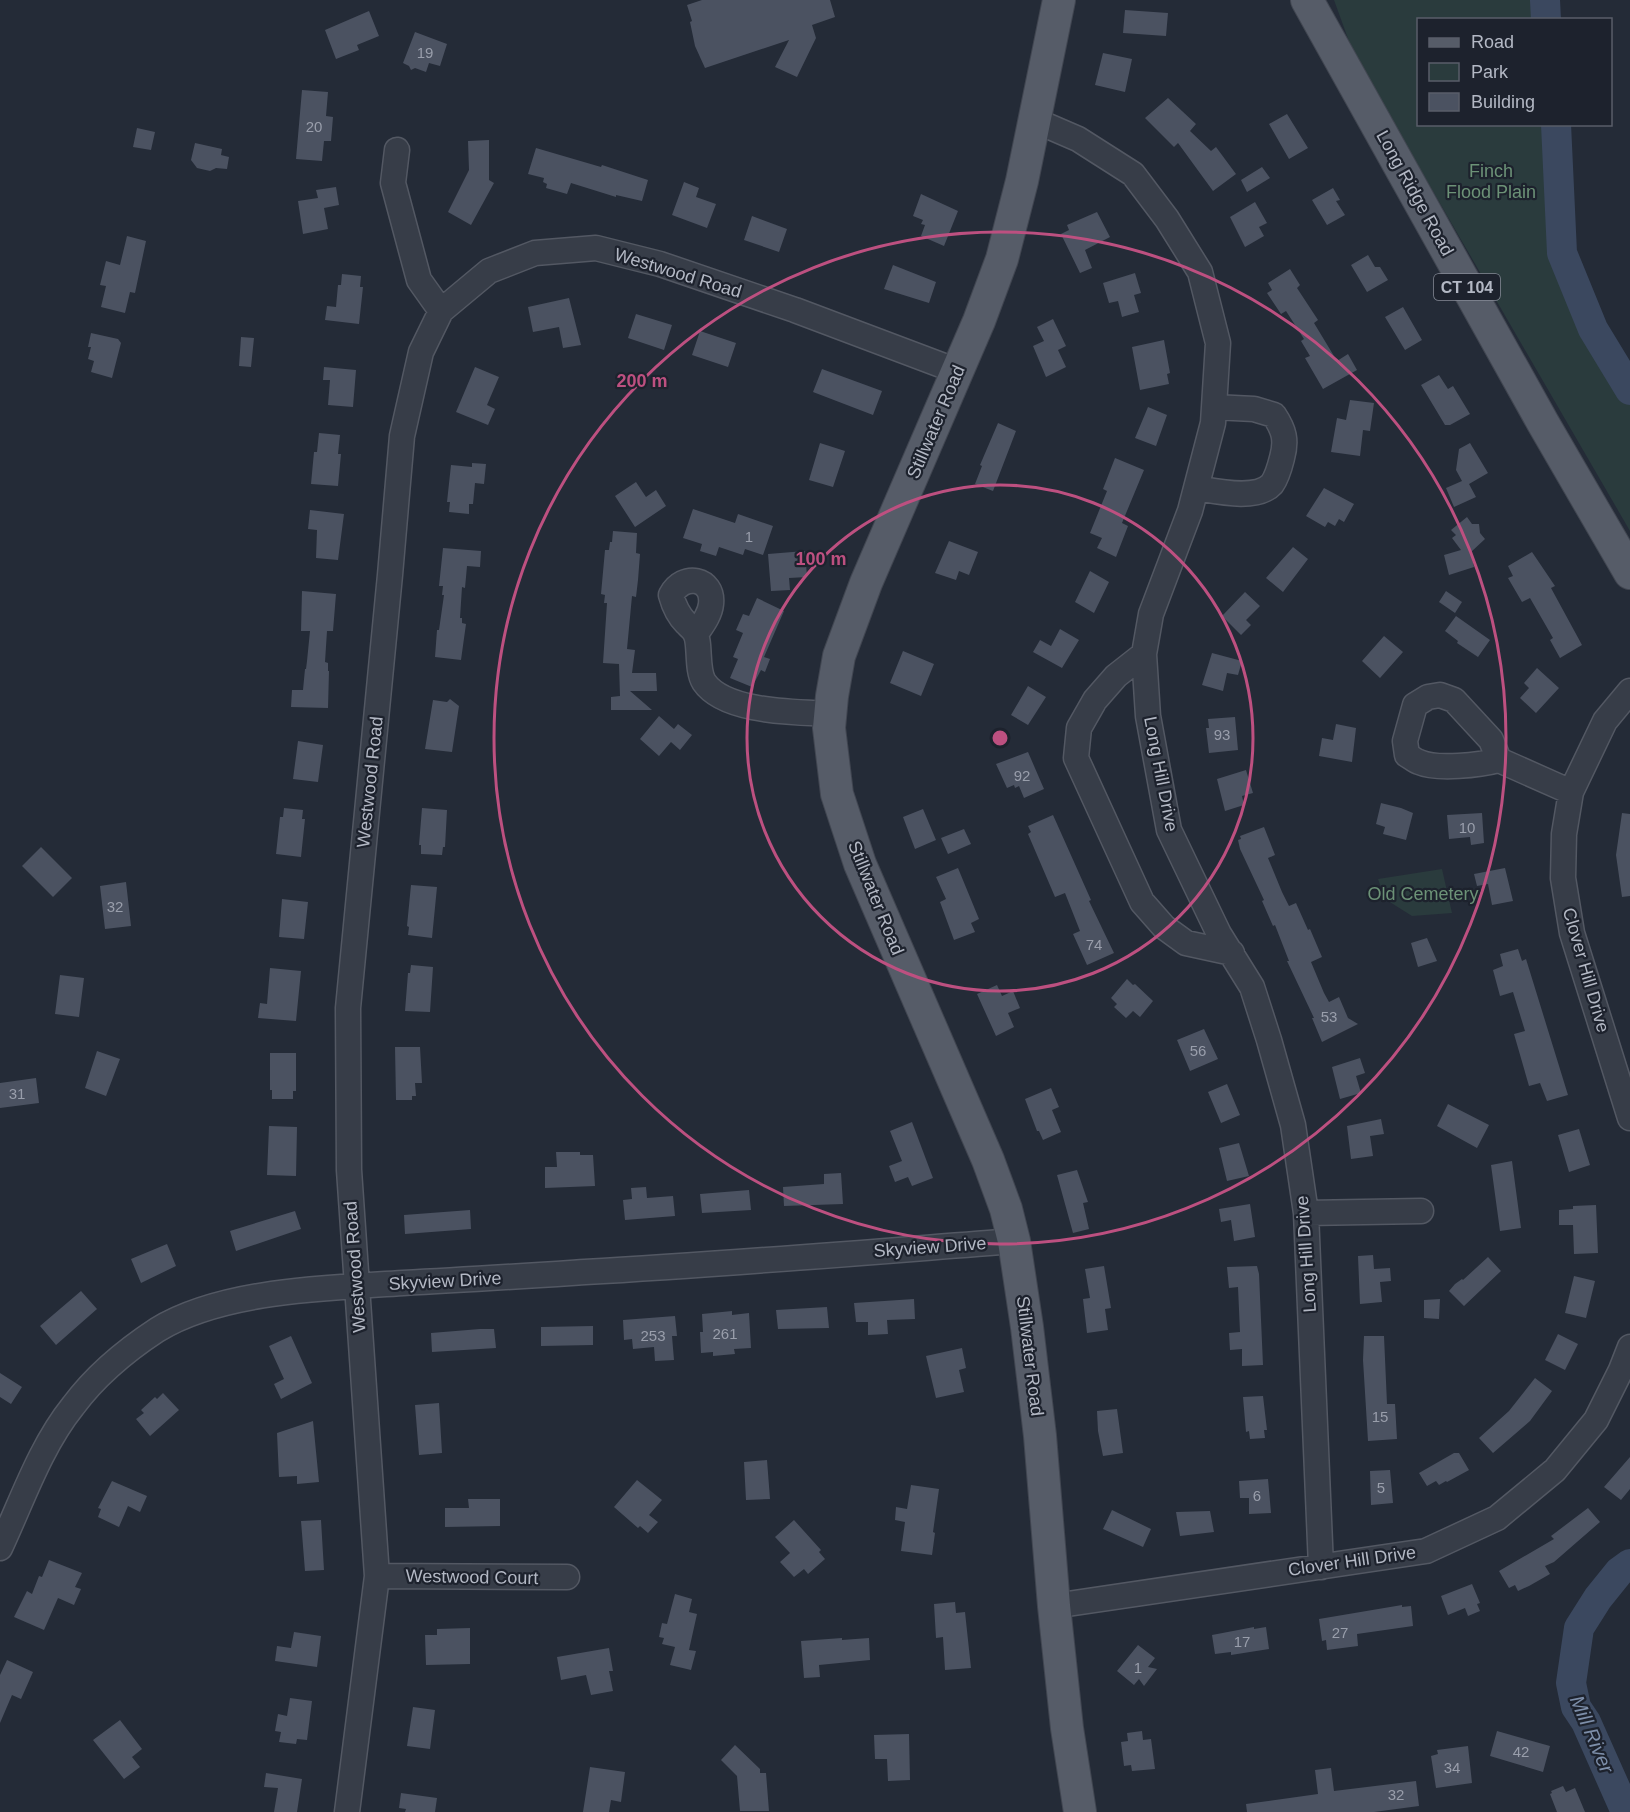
<svg xmlns="http://www.w3.org/2000/svg" width="1630" height="1812" font-family="Helvetica,sans-serif">
<rect width="100%" height="100%" fill="#242b37"/>
<path fill="#2a3b3d" d="M1334 0H1537L1538 19 1418 20V124L1543 125 1551 231 1562 262 1630 374V531L1354 55Z
M1442 869 1452 913 1412 916 1385 899 1378 879Z"/>
<g fill="none" stroke-linecap="round" stroke-linejoin="round">
<path stroke="#3b485f" stroke-width="30" d="M1545 0 1546 20
M1556 124 1562 253 1593 329 1630 390
M1626 1812 1586 1722 1576 1707 1571 1683 1579 1628 1598 1598 1619 1572 1630 1564"/>
</g>
<path fill="#4b5261" d="M702 0H830L835 17 812 25 816 38 797 77 775 67 789 40 705 68 695 46 690 22 692 21 687 5Z
M1125 10 1168 13 1166 36 1123 33Z
M369 11 379 36 357 45 359 50 336 59 325 30Z
M415 32 447 44 440 66 429 63 426 72 415 68 411 70 409 66 403 63Z
M1103 53 1132 59 1125 92 1095 85Z
M302 90 328 92 326 116 333 117 331 141H324L322 161 296 159Z
M1168 98 1196 124 1190 131 1211 151 1216 147 1236 174 1213 191 1178 143 1174 147 1145 118Z
M1287 114 1308 148 1289 159 1269 124Z
M137 128 155 132 151 150 133 147Z
M489 140V180L494 183 471 225 448 212 469 170 468 141Z
M195 143 222 149 221 155 229 157 227 169 216 168 210 171 197 168 191 160Z
M536 148 601 167 602 165 648 180 642 201 616 195V197L571 183 567 194 546 188 547 184 543 182 544 178 528 174Z
M1262 167 1270 178 1247 192 1241 180Z
M684 182 699 188 696 197 716 204 707 228 672 215Z
M336 187 339 205 324 208 328 229 303 234 298 201 318 198 316 190Z
M1333 188 1340 200 1336 201 1345 215 1327 225 1312 200Z
M921 194 958 211 944 246 921 236 925 225 921 224 923 220 913 216Z
M1255 202 1267 223 1259 227 1264 236 1245 247 1230 217Z
M1097 212 1110 237 1085 250 1092 268 1080 273 1061 234 1069 230 1067 225Z
M752 216 787 229 779 252 744 240Z
M127 236 146 241 135 293 130 292 125 313 101 307 106 286 100 285 106 261 120 265Z
M1368 255 1375 267H1380L1388 280 1367 292 1351 265Z
M893 265 936 282 929 303 884 289Z
M1290 269 1300 285 1297 288 1318 320 1314 323 1337 361 1348 354 1357 370 1323 389 1305 358 1310 356 1301 341 1304 339 1286 311 1281 314 1267 293 1272 290 1268 283Z
M1135 273 1141 293 1134 295 1139 312 1122 317 1118 301 1109 303 1103 283Z
M342 274 361 276 360 287H363L359 324 325 320 327 306 336 307 338 285H341Z
M569 298 581 345 563 348 559 327 533 332 528 307Z
M1403 307 1422 340 1405 350 1385 317Z
M636 314 672 325 664 350 628 338Z
M1053 319 1066 346 1058 350 1066 367 1046 377 1033 346 1044 341 1037 327Z
M700 331 736 343 728 367 692 355Z
M91 333 118 339 121 343 112 378 91 372 94 361 88 359 91 347H88Z
M241 337 254 338 251 367 239 366Z
M1164 340 1170 373 1167 374 1169 384 1140 390 1132 347Z
M324 367 356 370 353 407 328 405 330 380H323Z
M475 367 499 377 487 405 495 409 488 425 456 412Z
M822 369 882 391 873 415 813 392Z
M1439 375 1448 389 1453 386 1470 414 1450 425H1445L1421 385Z
M1350 400 1374 403 1370 431 1363 430 1360 456 1331 452 1337 418 1346 420Z
M1148 407 1167 415 1156 446 1135 438Z
M998 423 1016 431 993 491 975 484 982 466 980 465Z
M319 433 340 435 338 454H341L338 486 311 484 314 452H317Z
M820 443 845 451 833 487 809 480Z
M1470 443 1488 473 1469 484 1476 497 1454 507 1446 488 1462 481 1456 470 1459 449Z
M1115 458 1144 470 1122 523 1128 526 1116 557 1097 548 1102 538 1090 533 1107 491 1103 489Z
M472 463 486 464 484 484 475 483 473 504H469V514L449 512 450 502H447L451 465 472 467Z
M636 482 646 497 656 490 666 506 635 527 615 496Z
M1324 488 1354 504 1344 522 1339 519 1335 526 1328 522 1325 527 1306 516Z
M693 509 735 523 738 514 773 526 763 555 745 549 743 555 719 547 716 556 700 551 702 544 683 538Z
M310 510 344 514 338 560 316 558 317 530 308 529Z
M1467 517 1472 524H1479L1480 533 1485 539 1471 552 1474 567 1449 575 1444 555 1461 550 1452 538 1456 535 1451 530Z
M613 531 637 533 636 553 640 554 638 580 636 597 632 596 627 649 635 650 632 673H656L657 691H630L652 710H611V697L620 696 619 664 603 663 607 603H604L605 595 601 594 605 550H609L610 542H612Z
M949 541 978 552 969 575 959 571 956 580 935 573Z
M1293 547 1308 559 1283 592 1266 578Z
M443 548 481 551 480 567 467 566 465 588 462 587 460 618H462V623L466 624 461 660 435 657 437 630H439L444 595H442L443 586H439Z
M805 551 807 577 789 578 790 590 771 591 768 554Z
M1532 552 1555 586 1551 588 1582 645 1560 658 1550 640 1553 638 1530 598 1522 602 1508 578 1513 576 1508 566Z
M1090 571 1109 582 1094 613 1075 602Z
M302 591 336 594 333 631H327L325 662 328 663V671H329L328 708 291 707 292 690H303L305 669H306L307 661 310 631H301Z
M1446 591 1462 602 1455 613 1439 602Z
M1245 592 1260 606 1246 620 1251 625 1241 635 1222 616Z
M757 598 784 611 764 657 770 659 765 672 761 670 752 687 730 678 738 659 733 657 743 633 736 630 743 614 749 616Z
M1456 616 1490 640 1478 657 1457 643 1458 641 1445 631Z
M1060 629 1079 640 1062 668 1033 652 1040 640 1051 646Z
M1384 636 1403 652 1380 678 1362 661Z
M903 651 934 664 921 696 890 683Z
M1212 653 1242 661 1238 675 1227 673 1223 691 1202 685Z
M1537 668 1559 688 1536 713 1520 698 1529 688 1524 683Z
M1028 686 1046 697 1028 725 1011 715Z
M450 699 459 706 452 752 425 749 433 700 447 702Z
M659 716 674 729 678 724 692 735 680 750 671 742 659 756 640 739Z
M1235 717 1238 750 1209 753 1206 728H1209L1208 719Z
M1336 724 1356 728 1352 762 1319 756 1322 738 1333 740Z
M298 741 323 745 318 782 293 779Z
M1028 752 1044 789 1024 798 1019 786 1015 788 1014 785 1007 788 996 764Z
M1246 770 1253 793 1242 796 1244 805 1225 811 1217 779Z
M1381 803 1401 808 1413 813 1406 840 1383 834 1385 827 1376 824Z
M284 808 303 810 302 819H305L301 857 276 854 280 817H283Z
M422 808 447 810 445 847H443L442 855 421 854V845H419Z
M923 809 936 840 915 849 903 817Z
M1482 813 1484 843 1471 845 1470 837 1449 839 1447 815Z
M1622 813 1630 814V896L1622 897 1616 855Z
M1053 815 1091 900 1089 901 1114 953 1087 965 1073 934 1080 931 1065 893 1055 897 1028 834 1031 832 1028 826Z
M1264 827 1275 855 1268 858 1282 892 1289 906 1296 903 1308 930 1310 929 1322 957 1311 962 1324 993 1329 1002 1339 997 1348 1018 1358 1024 1322 1042 1312 1018H1314L1287 961H1289L1275 925 1273 926 1262 901 1264 900 1240 849 1238 840 1241 839 1240 836Z
M964 829 971 844 948 854 941 838Z
M41 847 72 878 53 897 22 866Z
M958 868 979 919 971 923 975 932 954 940 940 902 946 899 936 877Z
M1505 868 1513 901 1492 905 1488 884 1477 886 1474 874Z
M126 882 131 926 105 929 100 886Z
M411 885 437 887 432 938 408 935 409 927 407 926Z
M282 899 308 902 304 939 279 937Z
M1427 938 1437 961 1418 967 1411 943Z
M1518 949 1522 961 1526 959 1568 1095 1547 1101 1540 1083 1529 1086 1514 1034 1525 1031 1513 992 1500 996 1493 970 1503 966 1500 954Z
M411 965 433 967 430 1012 405 1011 408 973H410Z
M270 968 301 971 296 1021 258 1018 260 1003 267 1004Z
M60 975 84 978 79 1017 55 1014Z
M1127 979 1133 985 1135 984 1153 1001 1140 1017 1133 1011 1126 1018 1114 1007 1117 1004 1111 998Z
M997 985 1002 996 1013 991 1020 1008 1008 1013 1014 1027 996 1036 977 994Z
M1204 1029 1218 1059 1190 1071 1177 1040Z
M395 1047H420L422 1083H415L416 1096H412V1100H396Z
M97 1051 120 1059 106 1096 85 1088Z
M270 1053H296V1091H293V1099H272V1090H270Z
M1360 1058 1365 1073 1356 1076 1361 1093 1340 1099 1332 1067Z
M36 1078 39 1103 0 1108V1083Z
M1227 1084 1240 1115 1221 1123 1208 1092Z
M1051 1088 1059 1107 1052 1110 1061 1132 1043 1140 1039 1131H1037L1025 1099Z
M1448 1104 1489 1125 1477 1148 1437 1126Z
M1381 1119 1384 1134 1370 1136 1373 1156 1351 1159 1347 1126Z
M912 1122 933 1178 912 1186 908 1177 895 1182 889 1166 902 1161 890 1131Z
M269 1126 297 1127 296 1176 267 1175Z
M1579 1129 1590 1165 1569 1172 1558 1135Z
M1239 1143 1249 1176 1227 1181 1219 1148Z
M556 1152H580V1155H593L595 1186 545 1188V1167H557Z
M1512 1161 1521 1228 1500 1231 1491 1165Z
M1077 1170 1088 1202 1083 1203 1089 1229 1073 1233 1057 1175Z
M841 1173 843 1204 784 1206 783 1187 824 1184V1174Z
M646 1187 647 1198 673 1196 675 1216 625 1220 623 1200 632 1199 631 1188Z
M749 1190 751 1210 702 1213 700 1194Z
M1250 1204 1255 1237 1234 1241 1231 1220 1221 1222 1219 1209Z
M1596 1205 1598 1253 1574 1254 1573 1225H1559V1210L1573 1209V1206Z
M470 1210 471 1229 405 1234 404 1215Z
M295 1211 301 1229 236 1251 230 1231Z
M167 1244 176 1266 141 1283 131 1259Z
M1373 1255 1374 1269 1390 1268 1391 1281 1380 1282 1382 1302 1360 1304 1358 1256Z
M1488 1257 1501 1271 1464 1306 1449 1291 1455 1284 1462 1279 1463 1280Z
M1104 1266 1111 1308 1105 1309 1108 1330 1087 1333 1083 1299 1090 1298 1085 1269Z
M1257 1266 1259 1274 1263 1365 1242 1366V1349L1230 1350 1229 1333 1240 1332 1238 1287 1229 1288 1227 1267Z
M1574 1276 1595 1281 1586 1318 1565 1313Z
M81 1291 97 1309 56 1345 40 1326Z
M914 1299 915 1319 887 1320 888 1334 868 1335V1322H856L854 1303Z
M1440 1299 1439 1319 1424 1318V1300Z
M827 1307 829 1328 778 1329 776 1310Z
M732 1311V1315L749 1313 751 1348 734 1349 735 1354 713 1356V1352L701 1353 700 1332H703L702 1314Z
M675 1316 677 1336H672L674 1360 655 1361 654 1347 633 1349 632 1339 624 1340 623 1320Z
M593 1326V1345L541 1346V1327Z
M480 1329H494L496 1348 432 1352 431 1333Z
M1558 1334 1578 1344 1565 1370 1545 1360Z
M291 1336 312 1383 281 1399 274 1384 284 1379 269 1346Z
M1364 1336H1384L1387 1404H1395L1397 1439 1368 1441 1363 1360Z
M962 1348 966 1368 959 1370 964 1392 936 1398 926 1356Z
M0 1373 22 1387 11 1404 0 1397Z
M1535 1378 1552 1391 1530 1421 1493 1453 1479 1438 1509 1411Z
M163 1393 179 1410 150 1436 136 1419 144 1413 141 1410 155 1397 157 1399Z
M1263 1396 1267 1430H1264L1265 1438 1250 1439 1249 1431 1246 1432 1243 1397Z
M439 1403 442 1453 419 1455 415 1405Z
M1117 1409 1123 1453 1103 1456 1098 1431 1097 1411Z
M313 1421 319 1482 297 1484V1476L279 1477 277 1433Z
M1454 1453H1459L1469 1470 1447 1482 1446 1481 1439 1485 1436 1481 1427 1486 1419 1473Z
M1630 1457V1489L1621 1500 1604 1487Z
M767 1460 770 1499 746 1500 744 1462Z
M1390 1470 1393 1503 1371 1505 1370 1471Z
M1268 1479 1271 1513 1249 1514V1498H1240L1239 1481Z
M637 1480 662 1500 649 1515 658 1522 648 1533 640 1526 638 1528 614 1507Z
M112 1481 147 1496 140 1512 128 1506 119 1527 98 1517 101 1509 98 1508Z
M911 1485 939 1489 933 1532 935 1533 932 1555 901 1551 905 1522 895 1520 896 1507 907 1509Z
M468 1499H500V1526L445 1527V1508H469Z
M1588 1508 1600 1522 1554 1562 1545 1566 1550 1574 1529 1586 1518 1591 1515 1585 1509 1588 1499 1571 1554 1539 1551 1536Z
M1112 1510 1151 1529 1143 1547 1103 1529Z
M1210 1511 1214 1532 1180 1536 1176 1512Z
M321 1520 324 1570 305 1571 301 1521Z
M794 1520 821 1550 819 1552 825 1559 808 1574 804 1569 794 1577 780 1562 790 1553 775 1537Z
M49 1560 82 1573 75 1587 81 1589 74 1605 58 1598 44 1630 14 1617 27 1591 32 1594 39 1576 42 1577Z
M1472 1584 1480 1603 1477 1604 1480 1611 1468 1616 1465 1608 1448 1615 1441 1596Z
M675 1594 692 1599 689 1612 697 1614 689 1650 696 1651 691 1670 670 1665 675 1647 662 1644 664 1638 659 1637 662 1623 667 1624Z
M955 1602 956 1613 965 1612 971 1668 945 1670 943 1637 936 1638 934 1604Z
M1402 1605V1607L1411 1606 1413 1626 1357 1634 1358 1646 1327 1650 1326 1640 1322 1641 1319 1619Z
M1254 1627V1629L1266 1627 1269 1649 1231 1655V1652L1215 1654 1212 1635Z
M470 1628V1664L426 1665 425 1635H437V1629Z
M294 1632 321 1636 317 1667 275 1661 277 1646 291 1648Z
M842 1638V1640L869 1638 870 1660 819 1665 820 1677 804 1678 801 1641Z
M1138 1645 1155 1658 1148 1667 1157 1669 1144 1686 1139 1679 1134 1685 1117 1671Z
M609 1648 613 1671H609L613 1691 591 1695 586 1675 561 1680 557 1657Z
M7 1660 33 1672 21 1699 12 1695 0 1723V1675Z
M290 1698 312 1701 307 1740 297 1739 296 1744 279 1742 281 1732 275 1731 278 1714 287 1716Z
M413 1707 435 1710 430 1749 407 1746Z
M120 1720 142 1749 132 1757 140 1767 124 1779 93 1740Z
M1142 1731 1143 1740 1151 1739 1155 1769 1132 1771 1131 1765 1124 1766 1121 1742 1128 1741 1127 1733Z
M1497 1731 1550 1746 1543 1772 1490 1756Z
M909 1734 910 1780 888 1781 887 1759H875L874 1735Z
M735 1745 760 1769V1773H766L769 1811H740L737 1776 721 1760Z
M1468 1746 1472 1783 1436 1788 1431 1756 1438 1754 1437 1750Z
M590 1767 625 1772 621 1802 611 1800 609 1812H583Z
M1331 1768 1334 1791 1416 1781 1419 1806 1374 1812H1247L1246 1804 1318 1794 1315 1770Z
M266 1773 302 1779 297 1812H274L278 1788 264 1787Z
M1563 1786 1566 1792 1575 1788 1585 1812H1557L1550 1794 1552 1793 1551 1791Z
M401 1793 437 1798 435 1812H405L406 1809 399 1808Z"/>
<g fill="none" stroke-linecap="round" stroke-linejoin="round">
<defs>
<path id="minor" d="M1034 120 1078 139 1133 174 1167 219 1200 272 1218 343 1213 423 1190 511 1151 614 1144 654 1148 716 1169 830 1219 934 1252 987 1269 1040 1293 1125 1306 1213 1321 1567
M397 150 393 183 419 280 441 311
M1196 488C1215 491 1257 501 1272 484 1277 477 1280 466 1282 458 1287 440 1284 430 1274 415L1254 409 1214 407
M696 634C702 625 710 615 711 604 714 578 683 572 671 595 674 606 678 615 686 623 689 626 693 629 695 633 701 643 696 669 704 682 725 713 797 712 830 714
M1144 654 1116 676 1095 700 1079 728 1076 758 1142 902 1164 927 1186 943 1232 953
M1630 691 1605 721 1571 792 1564 834 1563 878 1572 933 1630 1118
M1499 760C1480 765 1437 770 1419 762 1415 761 1411 757 1407 755L1405 741 1415 705 1428 697 1440 695 1454 700 1491 740 1499 760 1571 792
M1306 1213 1421 1211
M0 1548C22 1501 40 1447 73 1406 96 1375 125 1351 157 1330 222 1290 328 1288 403 1283 464 1280 524 1276 585 1272 728 1264 871 1252 1014 1241
M377 1576 567 1577
M1054 1606 1426 1551 1497 1518 1555 1470 1596 1420 1621 1370 1630 1347
M347 1812 377 1576 349 1170 348 1008 390 575 402 436 421 352 441 311 489 271 535 253 596 248 660 264 795 310 957 371"/>
<path id="major" d="M1059 0 1022 181 1002 259 979 321 866 583 839 656 832 696 829 728 837 794 860 864 988 1160 1006 1209 1014 1241 1027 1327 1040 1436 1054 1606 1067 1728 1080 1812
M1307 0 1543 423 1630 573"/>
</defs>
<use href="#minor" stroke="#535863" stroke-width="27"/>
<use href="#major" stroke="#414651" stroke-width="34"/>
<use href="#minor" stroke="#373d48" stroke-width="24"/>
<use href="#major" stroke="#565c68" stroke-width="32"/>
</g>
<g fill="none" stroke="#bd5080" stroke-width="3">
<circle cx="1000" cy="738" r="253"/>
<circle cx="1000" cy="738" r="506"/>
</g>
<g text-anchor="middle" dominant-baseline="central" stroke-width="4.5" stroke-linejoin="round" paint-order="stroke">
<g font-size="15" fill="#999eab">
<text x="425" y="52">19</text>
<text x="314" y="126">20</text>
<text x="749" y="536">1</text>
<text x="1222" y="734">93</text>
<text x="1022" y="775">92</text>
<text x="1467" y="827">10</text>
<text x="115" y="906">32</text>
<text x="1094" y="944">74</text>
<text x="1329" y="1016">53</text>
<text x="1198" y="1050">56</text>
<text x="17" y="1093">31</text>
<text x="725" y="1333">261</text>
<text x="653" y="1335">253</text>
<text x="1380" y="1416">15</text>
<text x="1381" y="1487">5</text>
<text x="1257" y="1495">6</text>
<text x="1340" y="1632">27</text>
<text x="1242" y="1641">17</text>
<text x="1138" y="1667">1</text>
<text x="1521" y="1751">42</text>
<text x="1452" y="1767">34</text>
<text x="1396" y="1794">32</text>
</g>
<rect fill="#1d222d" stroke="#868b97" stroke-width="1.5" x="1434" y="274" width="66" height="26" rx="4.5"/>
<g font-size="16" font-weight="bold" fill="#b3b8c4">
<text x="1467" y="287">CT 104</text>
</g>
<g font-size="18" fill="#6c9277" stroke="#1d222d">
<text x="1491" y="171">Finch<tspan x="1491" dy="21">Flood Plain</tspan></text>
<text x="1423" y="894">Old Cemetery</text>
</g>
<g font-size="18" fill="#b3b8c4" stroke="#1d222d">
<text transform="translate(1415 193) rotate(61)">Long Ridge Road</text>
<text transform="translate(678 273) rotate(17)">Westwood Road</text>
<text transform="translate(936 422) rotate(-67)">Stillwater Road</text>
<text transform="translate(1161 774) rotate(79)">Long Hill Drive</text>
<text transform="translate(370 782) rotate(-84)">Westwood Road</text>
<text transform="translate(876 898) rotate(68)">Stillwater Road</text>
<text transform="translate(1586 970) rotate(74)">Clover Hill Drive</text>
<text transform="translate(930 1247) rotate(-4)">Skyview Drive</text>
<text transform="translate(1306 1254) rotate(-94)">Long Hill Drive</text>
<text transform="translate(355 1267) rotate(-94)">Westwood Road</text>
<text transform="translate(445 1281) rotate(-3)">Skyview Drive</text>
<text transform="translate(1030 1356) rotate(83)">Stillwater Road</text>
<text transform="translate(1352 1561) rotate(-8)">Clover Hill Drive</text>
<text transform="translate(472 1577) rotate(1)">Westwood Court</text>
</g>
<g font-size="20" font-style="italic" fill="#7d8ea9" stroke="#1d222d">
<text transform="translate(1592 1734) rotate(67)">Mill River</text>
</g>
</g>
<circle cx="1000" cy="738" r="9" fill="#bd5080" stroke="#1d222d" stroke-width="3"/>
<g font-size="18" text-anchor="middle" font-weight="bold" fill="#bd5080" stroke="#1d222d" stroke-width="4.5" stroke-linejoin="round" paint-order="stroke">
<text x="642" y="387">200 m</text>
<text x="821" y="565">100 m</text>
</g>
<rect x="1417" y="18" width="195" height="108" fill="#1d222d" stroke="#595e69" stroke-width="1.5"/>
<rect x="1429" y="38" width="30" height="9" fill="#565c68" stroke="#595e69" stroke-width="1.5"/>
<text x="1471" y="48" font-size="18" fill="#b3b8c4">Road</text>
<rect x="1429" y="63" width="30" height="18" fill="#2a3b3d" stroke="#595e69" stroke-width="1.5"/>
<text x="1471" y="78" font-size="18" fill="#b3b8c4">Park</text>
<rect x="1429" y="93" width="30" height="18" fill="#4b5261" stroke="#595e69" stroke-width="1.5"/>
<text x="1471" y="108" font-size="18" fill="#b3b8c4">Building</text>
</svg>
